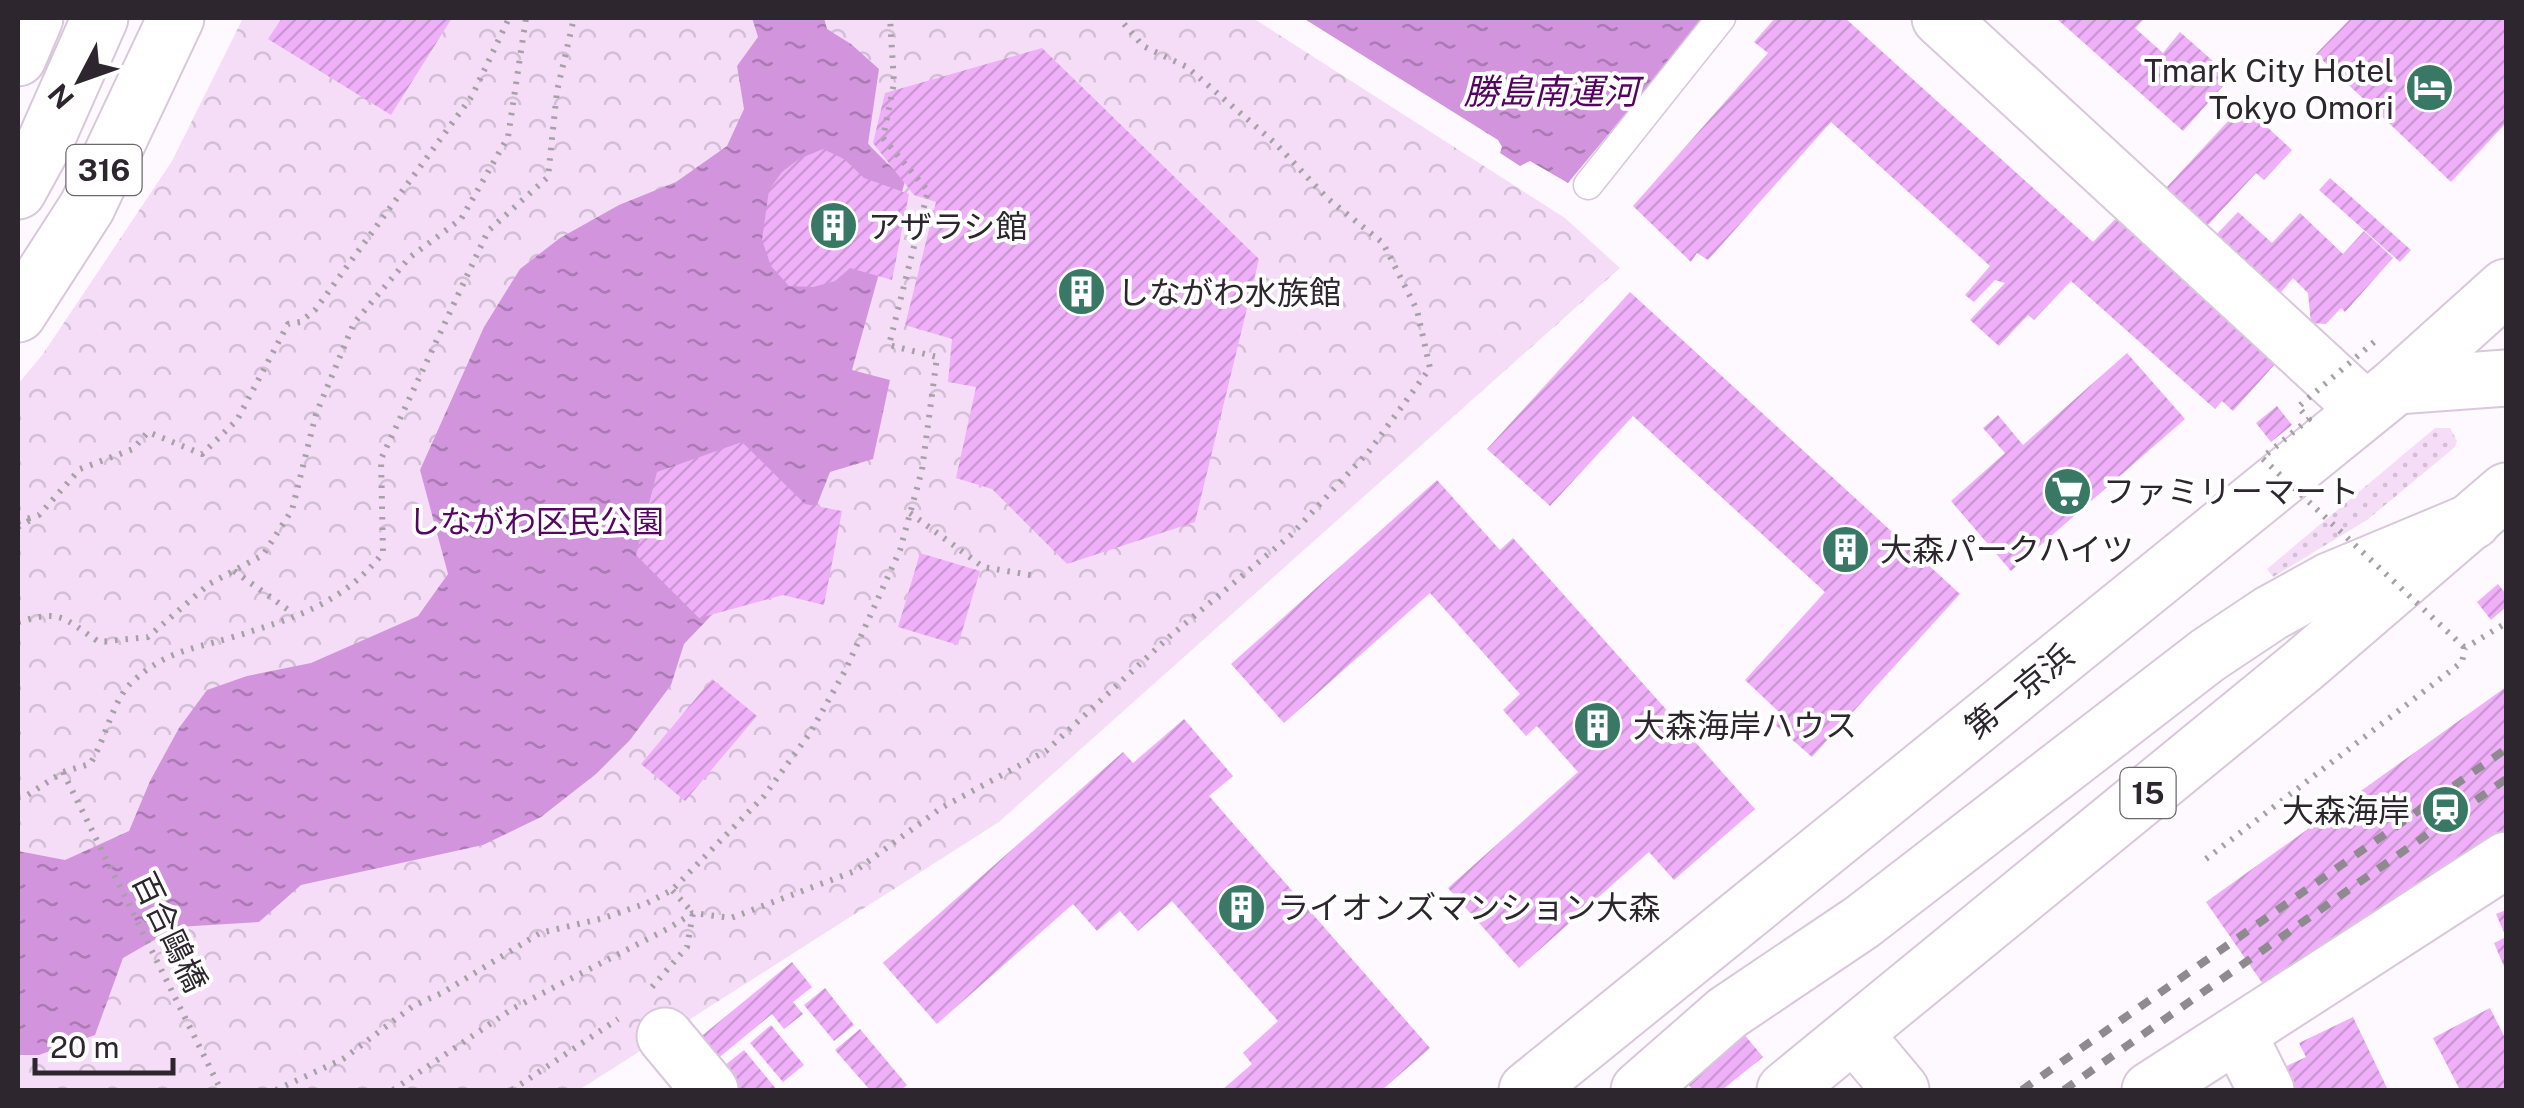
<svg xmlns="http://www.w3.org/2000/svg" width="2524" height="1108" font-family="'Public Sans','Noto Sans JP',sans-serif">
<defs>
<pattern id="grass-dots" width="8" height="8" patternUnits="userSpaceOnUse" patternTransform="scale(2.5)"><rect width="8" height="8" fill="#f5ddf8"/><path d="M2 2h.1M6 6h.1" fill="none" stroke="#d2bed5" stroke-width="1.8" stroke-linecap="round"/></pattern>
<pattern id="park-crowns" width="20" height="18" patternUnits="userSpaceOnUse" patternTransform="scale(2.5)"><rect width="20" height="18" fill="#f5ddf8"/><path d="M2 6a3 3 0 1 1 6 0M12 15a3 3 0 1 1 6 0" fill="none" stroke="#d2bed5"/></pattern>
<pattern id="water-ripples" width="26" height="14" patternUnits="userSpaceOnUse" patternTransform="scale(2.5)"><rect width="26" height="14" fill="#d295dd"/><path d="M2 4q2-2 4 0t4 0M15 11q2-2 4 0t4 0" fill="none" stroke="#ab79b4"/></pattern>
<pattern id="building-hatch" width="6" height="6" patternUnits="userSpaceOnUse" patternTransform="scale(2.5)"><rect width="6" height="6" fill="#efb0f9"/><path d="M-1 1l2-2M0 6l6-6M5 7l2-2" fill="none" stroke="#cd97d6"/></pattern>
</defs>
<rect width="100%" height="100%" fill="#fdf9fe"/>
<path fill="url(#grass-dots)" d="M2435 428H2450L2457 441 2455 447 2367 520 2273 577 2267 569Z"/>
<path fill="url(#park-crowns)" d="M243 18H1253L1565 218 1620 268 999 822 579 1090H18V384L43 354 172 161Z"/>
<path fill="url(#water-ripples)" d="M752 18H824L827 29 851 44 879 69 868 144 905 181 852 370 890 380 873 459 830 472 817 505 684 644 671 685 630 740 596 774 541 817 483 845 301 885 259 922 177 927 123 958 95 1035 39 1055H18V851L65 860 129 831 150 781 179 728 207 690 247 676 311 663 418 616 448 574 420 470 484 327 520 269 560 238 619 205 676 182 727 146 744 109 737 66 758 37Z
M1303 18H1705L1568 183 1530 161 1520 166 1500 153 1502 147 1498 140Z"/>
<path fill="url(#building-hatch)" d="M282 18H452L391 115 268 39Z
M1775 18H1845L2093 242 2126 208 2285 353 2233 411 2222 401 2215 409 2071 281 2034 320 2028 315 1999 346 1970 320 2005 283 1995 280 1974 302 1965 295 1990 266 1831 122 1708 260 1697 253 1691 262 1633 206 1768 53 1754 42Z
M2056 18H2145L2135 28 2163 53 2180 32 2231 77 2183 131Z
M2351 18H2506V123L2451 182 2316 54Z
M1042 48 1259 259 1195 522 1067 564 992 489 956 478 976 387 948 382 952 339 905 325 936 202 914 195 873 143 885 93Z
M2243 105 2292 150 2264 180 2256 173 2206 227 2165 189Z
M823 149 844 159 864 178 909 194 892 280 850 268 835 281 813 287 789 286 771 266 762 240 769 190 782 172 799 159Z
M2330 178 2411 250 2400 262 2319 190Z
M2238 212 2272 243 2300 213 2343 254 2364 231 2393 258 2345 312 2341 308 2326 324 2311 323 2308 293 2293 278 2277 297 2213 238Z
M1630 292 1960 594 1812 757 1771 721 1779 712 1745 680 1825 592 1633 416 1550 506 1487 449Z
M2127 353 2185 419 2011 571 1951 501 2005 453 1983 428 1998 415 2023 445Z
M2277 406 2292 425 2271 442 2256 423Z
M742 442 805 504 842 511 824 605 783 595 699 618 636 555 657 472Z
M1437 480 1500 550 1513 538 1755 809 1674 880 1649 852 1519 968 1448 888 1578 772 1537 726 1526 736 1503 710 1520 694 1430 593 1284 723 1231 664Z
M920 553 980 571 958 645 898 627Z
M2498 584 2506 594V607L2491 620 2477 602Z
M712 679 757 716 685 801 641 764Z
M2506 687V842L2272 997 2206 902Z
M1184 719 1233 776 1209 796 1430 1048 1382 1090H1222L1252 1064 1243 1053 1278 1021 1172 901 1138 931 1120 911 1097 931 1073 904 937 1024 883 963 1123 752 1133 763Z
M2506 910V971L2494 943 2506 937 2496 914Z
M792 962 812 987 793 1002 803 1014 784 1029 772 1014 716 1060 698 1039Z
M825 988 854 1025 834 1041 804 1005Z
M1718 1003 1763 1057 1722 1090H1693L1660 1050Z
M2490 1008 2506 1040V1090H2460L2433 1038Z
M2353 1017 2388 1090H2279L2271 1073 2306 1057 2299 1043Z
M771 1025 804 1065 783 1082 750 1043Z
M860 1029 907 1085 901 1090H870L835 1050Z
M744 1050 777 1090H736L719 1070Z"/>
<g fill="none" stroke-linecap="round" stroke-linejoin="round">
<defs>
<path id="service" d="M1588 185 1721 18"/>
<path id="minor" d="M1940 18 2366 410
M2238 1034 2266 1090
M1855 1035 1901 1090
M665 1036 710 1090
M2150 1090 2506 860"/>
<path id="tertiary" d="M2396 386 2506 378"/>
<path id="primary" d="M18 314 87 207 176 18"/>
<path id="trunk" d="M1527 1090 2396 386 2506 287
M1785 1090 2304 665 2506 491"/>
<path id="motorway" d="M18 58 35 18
M18 191 46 140 100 18
M1639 1090 1727 1013 1862 922 2208 655 2271 613 2329 581 2473 521"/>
</defs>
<use href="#service" stroke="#d9c7db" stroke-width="31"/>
<use href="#minor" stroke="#d9c7db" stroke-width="59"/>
<use href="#tertiary" stroke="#d9c7db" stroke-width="59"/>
<use href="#primary" stroke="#d9c7db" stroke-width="59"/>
<use href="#trunk" stroke="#d9c7db" stroke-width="59"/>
<use href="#motorway" stroke="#d9c7db" stroke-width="59"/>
<path stroke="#a6a1a7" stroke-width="6" stroke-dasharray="2.5 8" stroke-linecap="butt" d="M910 513 983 567 1036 576
M18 522 39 515 80 469 133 449 148 432 202 454 237 420 288 324 300 322 315 310 472 96 509 18
M18 527 34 518
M234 571 294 614
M18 622C62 609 63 618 99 642L148 637 209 584 263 555 292 510 316 414 354 323 409 258 461 219 508 137 526 18
M63 772 221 1090
M18 797 26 796 63 772 90 764C106 739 112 701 132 682 165 652 188 650 230 638 293 618 340 606 383 553L381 459 488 231 548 177 557 91 574 18
M2206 859 2462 662 2465 648 2506 623
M652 987 687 947 693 913 672 890
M276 1090 343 1059 413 1006 442 993 540 933 604 918 647 903 672 890 764 796 810 733 846 669 900 550 922 470 937 357 889 345 928 191 883 138 894 83 890 18
M393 1090 512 1009 669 928 693 913 731 918 855 871 941 808 1046 751 1169 637 1291 535 1370 450 1430 368 1417 310 1383 243 1327 198 1276 144 1187 67 1143 46 1119 18
M512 1090 618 1019"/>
<use href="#service" stroke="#fff" stroke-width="28"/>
<use href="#minor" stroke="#fff" stroke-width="55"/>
<use href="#tertiary" stroke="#fff" stroke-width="55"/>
<use href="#primary" stroke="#fff" stroke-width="55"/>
<use href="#trunk" stroke="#fff" stroke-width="55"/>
<use href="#motorway" stroke="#fff" stroke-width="55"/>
<path stroke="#8f8990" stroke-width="8" stroke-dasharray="12 12" stroke-linecap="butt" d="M2022 1090 2506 749
M2064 1090 2506 779"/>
<path stroke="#a6a1a7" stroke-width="6" stroke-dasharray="2.5 8" stroke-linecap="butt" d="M2374 342 2298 407 2309 419 2262 458 2465 648"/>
</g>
<defs>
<symbol id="hotel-disc" viewBox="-11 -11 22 22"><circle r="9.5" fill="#397865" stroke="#fff"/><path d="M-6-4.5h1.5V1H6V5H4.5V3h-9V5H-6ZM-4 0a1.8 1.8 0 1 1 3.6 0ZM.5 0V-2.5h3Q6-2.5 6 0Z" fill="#fff"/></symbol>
<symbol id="building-disc" viewBox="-11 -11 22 22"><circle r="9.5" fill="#397865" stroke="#fff"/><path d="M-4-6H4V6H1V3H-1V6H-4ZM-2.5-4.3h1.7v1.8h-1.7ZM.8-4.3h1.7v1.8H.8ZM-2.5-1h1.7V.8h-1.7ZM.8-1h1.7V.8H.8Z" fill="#fff"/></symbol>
<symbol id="supermarket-disc" viewBox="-11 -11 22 22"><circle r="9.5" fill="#397865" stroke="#fff"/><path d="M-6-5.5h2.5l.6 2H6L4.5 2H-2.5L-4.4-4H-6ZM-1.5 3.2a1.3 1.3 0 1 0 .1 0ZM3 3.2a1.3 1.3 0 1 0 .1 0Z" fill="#fff"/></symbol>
<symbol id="station-disc" viewBox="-11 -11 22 22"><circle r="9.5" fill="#397865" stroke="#fff"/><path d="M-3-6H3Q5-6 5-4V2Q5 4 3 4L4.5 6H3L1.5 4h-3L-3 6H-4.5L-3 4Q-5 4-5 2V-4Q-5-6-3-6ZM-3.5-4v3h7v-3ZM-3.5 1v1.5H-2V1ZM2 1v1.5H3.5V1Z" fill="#fff"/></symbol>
</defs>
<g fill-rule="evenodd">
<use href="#hotel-disc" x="2402" y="60" width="55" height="55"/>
<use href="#building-disc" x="806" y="198" width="55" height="55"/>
<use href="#building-disc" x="1054" y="264" width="55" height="55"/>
<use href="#supermarket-disc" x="2040" y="464" width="55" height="55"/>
<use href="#building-disc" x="1818" y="522" width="55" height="55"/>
<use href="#building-disc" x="1570" y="698" width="55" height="55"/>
<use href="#station-disc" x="2418" y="782" width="55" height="55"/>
<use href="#building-disc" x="1214" y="880" width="55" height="55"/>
</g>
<g text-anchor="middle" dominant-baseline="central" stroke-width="8" stroke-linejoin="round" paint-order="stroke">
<g fill="#fff" stroke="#6c676d" stroke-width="2.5">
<rect x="66.5" y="145" width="75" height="50" rx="8"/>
<rect x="2120.5" y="768" width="55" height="50" rx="8"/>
</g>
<g font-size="30" font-weight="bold" fill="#2d262e">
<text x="104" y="170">316</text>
<text x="2148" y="793">15</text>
</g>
<g font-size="32" fill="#2d262e" stroke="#fff" text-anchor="start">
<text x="2394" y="70" text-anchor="end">Tmark City Hotel<tspan x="2394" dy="37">Tokyo Omori</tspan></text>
<text x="868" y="226">アザラシ館</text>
<text x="1117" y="292">しながわ水族館</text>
<text x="2103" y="491">ファミリーマート</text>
<text x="1880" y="549">大森パークハイツ</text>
<text x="1633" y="725">大森海岸ハウス</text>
<text x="2410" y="810" text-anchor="end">大森海岸</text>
<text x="1277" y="907">ライオンズマンション大森</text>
</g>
<g font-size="32" fill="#560662" stroke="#fff">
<text x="536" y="521">しながわ区民公園</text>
</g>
<g font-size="32" fill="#2d262e" stroke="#fff">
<text transform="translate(2019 691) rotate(-39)">第一京浜</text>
<text transform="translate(170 932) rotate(64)">百合鷗橋</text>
</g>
<g font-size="35" font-style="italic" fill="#540460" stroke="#fff">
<text x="1551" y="91">勝島南運河</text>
</g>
</g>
<rect width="2524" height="1108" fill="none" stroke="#2d262e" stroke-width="40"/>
<g transform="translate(80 80) rotate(229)" stroke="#ffffff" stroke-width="8" paint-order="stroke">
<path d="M0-8L18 38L0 25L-18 38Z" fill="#2d262e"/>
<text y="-15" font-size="28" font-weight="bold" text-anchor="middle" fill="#2d262e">N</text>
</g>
<path d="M35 1058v15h138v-15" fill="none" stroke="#2d262e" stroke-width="5"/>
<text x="50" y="1058" font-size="30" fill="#2d262e" stroke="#ffffff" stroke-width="8" paint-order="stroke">20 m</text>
</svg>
